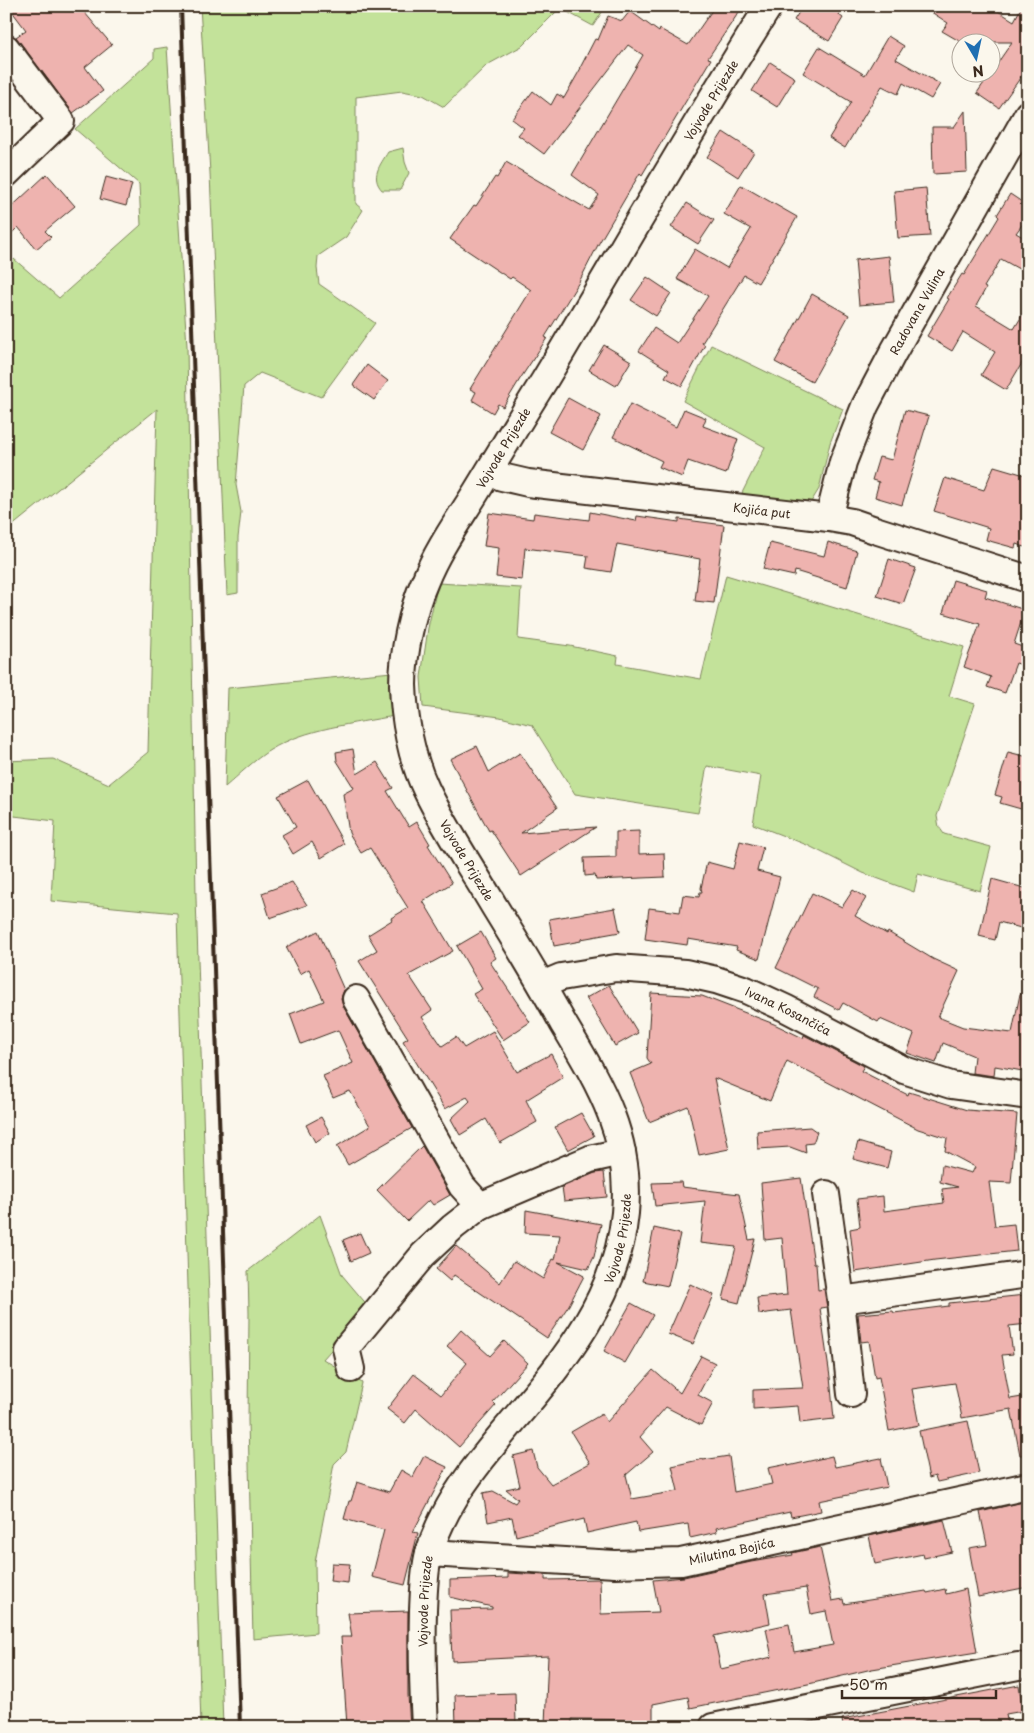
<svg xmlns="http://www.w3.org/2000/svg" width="1034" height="1733" font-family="'Playpen Sans',sans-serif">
<rect width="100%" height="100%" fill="#fbf7ec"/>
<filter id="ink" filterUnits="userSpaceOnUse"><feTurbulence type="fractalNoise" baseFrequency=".02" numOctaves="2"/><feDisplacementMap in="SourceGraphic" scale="10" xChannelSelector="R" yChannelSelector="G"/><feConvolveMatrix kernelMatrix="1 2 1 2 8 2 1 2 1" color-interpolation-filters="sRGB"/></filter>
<g filter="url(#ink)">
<path fill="#c3e29a" stroke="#7f865c" d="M200 6H606L593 26 560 8 522 46 487 65 444 107 423 95 402 91 356 97V204L363 210 346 237 318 256 317 268 319 284 375 323 321 397 260 373 244 386 236 485 241 512 238 538V593L227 595 210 173Z
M167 47 187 346 196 898 223 1727H201L177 913 51 901 55 821 6 815V761L53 759 109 784 148 752 157 409 6 531V267L14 259 59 298 141 225 139 184 75 129 154 58V49Z
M403 148 405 162 409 173 400 190H382C370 177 380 165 388 152Z
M711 345 843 409 830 443 819 489 811 502 800 503 741 495 765 447 683 401Z
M726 575 964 647 949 696 975 704 937 816 939 827 944 834 991 847 980 891 918 874 914 892 863 873 807 845 753 824 761 776 707 766 698 813 575 794 532 725 500 717 423 707 421 677 428 628 438 583 521 588 518 639 570 646 618 656 617 664 701 679Z
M392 672 394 716C353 724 306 728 270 750 254 760 239 775 225 787L228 688Z
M320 1215 342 1275 369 1307 323 1359 362 1383 346 1452 334 1464 315 1562 316 1633 253 1639 248 1420 249 1313 248 1271Z"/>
<path fill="#eeb3af" stroke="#3b2a1e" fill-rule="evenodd" d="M8 6H79L112 45 85 67 103 91 73 113 16 37 26 30Z
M715 6H743L708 58 711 59 642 175 640 173 599 243 579 282 545 337 547 338 520 379 503 407 498 404 493 413 472 400 476 392 470 389 531 290 512 277 510 279 450 239 474 205 476 206 495 177 497 178 506 162 589 210 599 195 572 175 643 55 628 45 544 154 518 135 524 128 512 119 533 91 551 105 557 94 564 98 581 68H580L595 39 598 40 608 16 622 21 630 11 659 32 660 29 688 45Z
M803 6H844L839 15 843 18 829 41 794 20Z
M922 6H990L1014 21 1022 6H1028V67L999 108 977 93 1012 42H961L942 31 948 23Z
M888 36 904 46 896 59 940 84 931 99 903 83 898 94 882 86 845 148 829 138 851 102 803 73 819 47 865 75Z
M770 62 795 78 777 107 752 91Z
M965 111 967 172 933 174 932 127H954Z
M723 132 754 152 738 177 707 157Z
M47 174 75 206 45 231 51 237 36 249 18 227 6 239V212Z
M106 177 132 184 126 206 100 199Z
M741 185 797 217 796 219 758 283 744 275 702 343 705 345 682 386 665 377 669 370 639 351 654 328 677 343 708 296 677 279 695 249 727 268 751 229 724 214Z
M926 188 930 236 898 238 894 191Z
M1010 194 1028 206V217L1016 233 1028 240V274L1001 259 984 287 986 288 976 306 1014 329 1028 306V353L1006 390 981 375 995 352 963 332 952 351 927 336 949 299 947 298 962 274 964 275 999 217 997 215Z
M687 203 714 220 698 244 671 227Z
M889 256 894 302 859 305 855 260Z
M647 277 671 293 656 316 631 300Z
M812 294 849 315 812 382 775 362Z
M604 345 631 361 616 386 589 370Z
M367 365 388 381 374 400 353 385Z
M568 398 601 416 583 450 549 432Z
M630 404 676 427 684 409 706 418 703 426 738 439 726 474 688 461 682 477 659 467 662 461 613 437Z
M905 410 929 416 902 505 875 497 879 482 872 480 879 457 892 460Z
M994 466 1028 476V548L1016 544 1015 548 986 540 989 528 934 511 945 478 984 490Z
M590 512 636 521 637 516 679 522V519L724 525 714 603 695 601 700 559 617 544 611 572 586 568 588 556 525 548 522 580 496 577 499 548 484 546 489 513 533 519 534 513 589 520Z
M828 542 857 551 847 587 795 571 794 576 763 569 770 543 824 556Z
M889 559 916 568 903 604 877 596Z
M953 580 987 590 985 597 1025 610 1014 644 1028 649V667L1016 663 1005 693 987 687 991 677 964 667 980 624 943 613Z
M477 746 489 772 520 753 557 808 521 833 596 827 521 876 491 830 489 831 450 759Z
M353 749 357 774 377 762 393 788 387 791 409 827 417 822 430 844 428 845 452 883 423 901 453 951 409 975 432 1010 422 1017 442 1046 456 1037 464 1048 493 1031 517 1072 551 1054 563 1077 526 1100 537 1122 500 1143 486 1119 460 1135 451 1119 470 1101 467 1097 445 1109 403 1041 408 1038 359 961 377 950 368 935 392 920 391 918 408 908 370 848 361 853 349 833 343 794 354 788 337 761 336 752Z
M1008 752 1028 757V811L1000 803 1002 797 995 795Z
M308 780 344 844 321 858 312 842 293 854 282 835 296 827 278 796Z
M639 831V854L664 853 665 877 596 880 595 875 585 876 584 858 616 857V832Z
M740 841 763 847 757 871 780 877 759 959 736 950 737 947 688 939 687 945 645 939 649 908 680 912 683 895 699 897 700 892H702L701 888 707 862 733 869Z
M992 879 1028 889V930L999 922 995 940 979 936Z
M292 882 307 905 270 918 262 893Z
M853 890 866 898 855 916 887 934 888 932 933 959 959 971 938 1017 963 1027 1012 1033 1020 994 1028 995V1072L995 1066 994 1076 972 1073 974 1056 943 1043 936 1063 907 1053 914 1034 880 1019 878 1022 843 1003 839 1010 814 997 818 989 776 968 812 893 842 907Z
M615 908 620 932 581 939V941L554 946 549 919Z
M318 931 344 990 341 998 343 1006 412 1128 348 1165 337 1146 370 1126 350 1091 333 1098 323 1076 353 1063 338 1030 301 1044 290 1014 324 1001 309 969 300 974 286 947Z
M481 932 496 958 490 962 530 1022 503 1040 473 994 482 989 457 946Z
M609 985 638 1033 615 1046 586 998Z
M651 993 702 996 774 1024 803 1038 804 1035 864 1066 861 1071 908 1095 909 1092 967 1110 1017 1114 1011 1183 989 1182 995 1226 1014 1224 1017 1251 935 1260 855 1272 850 1229 860 1227 857 1199 883 1196 884 1211 944 1203 942 1189 958 1187 940 1182 942 1165 972 1173 975 1167 945 1151 947 1138 918 1129 787 1061 770 1101 714 1078 729 1149 699 1155 688 1106 649 1122 630 1073 651 1064 647 1058Z
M581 1113 594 1136 568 1150 555 1127Z
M321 1117 330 1133 315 1142 306 1125Z
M810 1127 817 1132 813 1143 805 1144 806 1153 790 1147 758 1149 757 1131Z
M858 1142 891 1152 887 1168 853 1159Z
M422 1146 450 1195 433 1205 429 1200 407 1221 377 1190Z
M604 1172 607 1197 564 1201 562 1187 595 1173Z
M801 1178 814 1264H816L818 1290 824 1289 826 1302 827 1307 820 1308 830 1377 834 1419 800 1423 798 1406 753 1409V1390L803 1388 791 1310 759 1314 757 1298 787 1295 782 1238 765 1240 761 1183Z
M681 1182 682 1187 739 1194 749 1240 755 1239 739 1303 723 1299 736 1247 700 1243 705 1201 655 1206 652 1183Z
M526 1210 601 1224 594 1257 588 1269 558 1262 584 1276 569 1305 547 1338 454 1275 450 1281 436 1269 456 1246 500 1283 514 1261 543 1279 553 1259 555 1260 560 1235 525 1233Z
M654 1228 680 1234 668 1286 643 1281Z
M360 1233 369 1253 351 1261 343 1240Z
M690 1284 714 1295 693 1344 668 1334Z
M1025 1295 1028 1324 1009 1326 1013 1354 1002 1355 1010 1399 1028 1396V1455H1020L1011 1409 962 1418 955 1383 912 1389 919 1425 889 1431 879 1377 875 1378 869 1341 861 1342 858 1314 893 1311 894 1313 949 1306V1303Z
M631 1303 653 1315 625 1363 604 1351Z
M461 1330 490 1356 504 1341 528 1363 493 1402 496 1405 459 1447 416 1409 405 1423 387 1409 414 1374 441 1395 467 1363 447 1346Z
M701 1356 715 1363 698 1395 713 1403 701 1425 666 1407 640 1437 653 1452 626 1475 632 1499 678 1491 672 1466 703 1459V1460L729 1456 734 1492 772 1484 768 1468 788 1464V1466L832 1456 835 1467 881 1458 887 1487 819 1501 821 1511 791 1517 790 1512 716 1528 717 1532 690 1538 688 1524 638 1532 636 1522 587 1533 584 1519 516 1536 512 1517 488 1522 483 1493 493 1491 515 1503 518 1499 506 1489 520 1486 513 1456 533 1451 537 1467 551 1484 590 1463 571 1432 602 1414 607 1422 653 1370 680 1393Z
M968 1421 979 1473 937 1482 935 1476 929 1478 919 1431Z
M424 1456 447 1467 413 1532 418 1533 405 1585 372 1577 384 1530 344 1519 349 1501H351L357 1482 389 1492 401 1470 413 1477Z
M1028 1501V1587L978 1597 969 1548 987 1545 980 1512Z
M944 1520 952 1552 924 1558 923 1554 875 1564 869 1536Z
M820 1547 832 1601 843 1599 844 1604 926 1591 927 1593 945 1589 946 1594 966 1589 977 1652 872 1669 813 1683 690 1708 688 1697 653 1704V1720L572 1719V1725L545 1724 548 1656 452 1661 450 1610 492 1609V1607L450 1597V1580L508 1578V1573L545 1575V1580L600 1579 601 1614 659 1612 653 1580 684 1577 751 1562 793 1555 792 1553ZM806 1588 811 1614 826 1611 833 1645 794 1652 789 1624 766 1629 772 1657 721 1669 714 1636 770 1623 765 1594Z
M332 1563 350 1564 348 1583 330 1581Z
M408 1611V1695L410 1727H379L378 1723 347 1726 341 1637H352L348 1613Z
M1019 1685 1023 1711 1006 1714 1008 1727H843L842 1719Z
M515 1693 516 1723 456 1725 455 1695Z"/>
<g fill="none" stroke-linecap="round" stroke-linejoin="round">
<defs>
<g id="minor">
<path d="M6 48 61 121 6 174"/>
<path id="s1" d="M489 472 502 477 528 483 829 518 852 522 875 530 1028 579"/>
<path id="s2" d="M829 518 843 462 865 406 894 351 1028 114"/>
<path id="s3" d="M542 985 561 977 616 968 685 973 716 980 746 990 785 1008 904 1070 951 1085 1028 1096"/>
<path d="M356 999 462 1186 480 1206"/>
<path d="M826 1194 841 1300 851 1394"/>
<path d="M841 1300 1028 1274"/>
<path d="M351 1369 346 1348 423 1255 453 1227 480 1206 590 1159 622 1152"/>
<path id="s4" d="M429 1553 615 1564 681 1562 1028 1486"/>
<path id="s5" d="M425 1727C423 1688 422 1649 423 1610 424 1591 424 1571 429 1553 442 1511 466 1478 493 1445 551 1374 616 1309 625 1213 632 1137 600 1085 563 1023 541 983 518 945 494 906 471 867 445 829 426 789 411 758 404 718 403 685 403 653 412 610 425 581 437 551 456 524 473 497 497 458 520 419 544 381 619 256 691 129 769 6"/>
<path d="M713 1727 1018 1666"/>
</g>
</defs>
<use href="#minor" stroke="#3b2a1e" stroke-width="30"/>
<use href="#minor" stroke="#fbf7ec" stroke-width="26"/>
<path stroke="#3b2a1e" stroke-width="4" d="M181 6 240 1727"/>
</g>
</g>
<g text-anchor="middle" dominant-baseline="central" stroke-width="5" stroke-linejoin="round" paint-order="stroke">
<g font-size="12" fill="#3b2a1e" stroke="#fbf7ec">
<text stroke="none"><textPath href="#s5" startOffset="1821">Vojvode Prijezde</textPath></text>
<text stroke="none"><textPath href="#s2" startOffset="226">Radovana Vulina</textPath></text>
<text stroke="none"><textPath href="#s5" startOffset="1416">Vojvode Prijezde</textPath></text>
<text stroke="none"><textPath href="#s1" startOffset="276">Kojića put</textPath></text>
<text transform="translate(467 860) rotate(59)">Vojvode Prijezde</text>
<text stroke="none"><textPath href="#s3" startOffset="256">Ivana Kosančića</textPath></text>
<text stroke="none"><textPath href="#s5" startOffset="546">Vojvode Prijezde</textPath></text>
<text stroke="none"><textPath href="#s4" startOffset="304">Milutina Bojića</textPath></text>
<text stroke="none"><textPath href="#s5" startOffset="126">Vojvode Prijezde</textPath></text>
</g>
</g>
<rect width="1034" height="1733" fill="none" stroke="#fbf7ec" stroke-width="25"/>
<rect x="12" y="12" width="1009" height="1708" fill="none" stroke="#3b2a1e" stroke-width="2" filter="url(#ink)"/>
<g transform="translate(976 58) rotate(171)"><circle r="24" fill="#fbf7ec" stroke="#aea59a"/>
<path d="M0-4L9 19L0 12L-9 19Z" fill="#1f6fb2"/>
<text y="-8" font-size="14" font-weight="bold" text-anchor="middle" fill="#3b2a1e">N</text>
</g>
<path d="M842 1690v8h154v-8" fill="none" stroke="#3b2a1e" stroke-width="2.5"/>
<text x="849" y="1690" font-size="15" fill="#3b2a1e" stroke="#fbf7ec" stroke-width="4" paint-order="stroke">50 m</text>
</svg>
